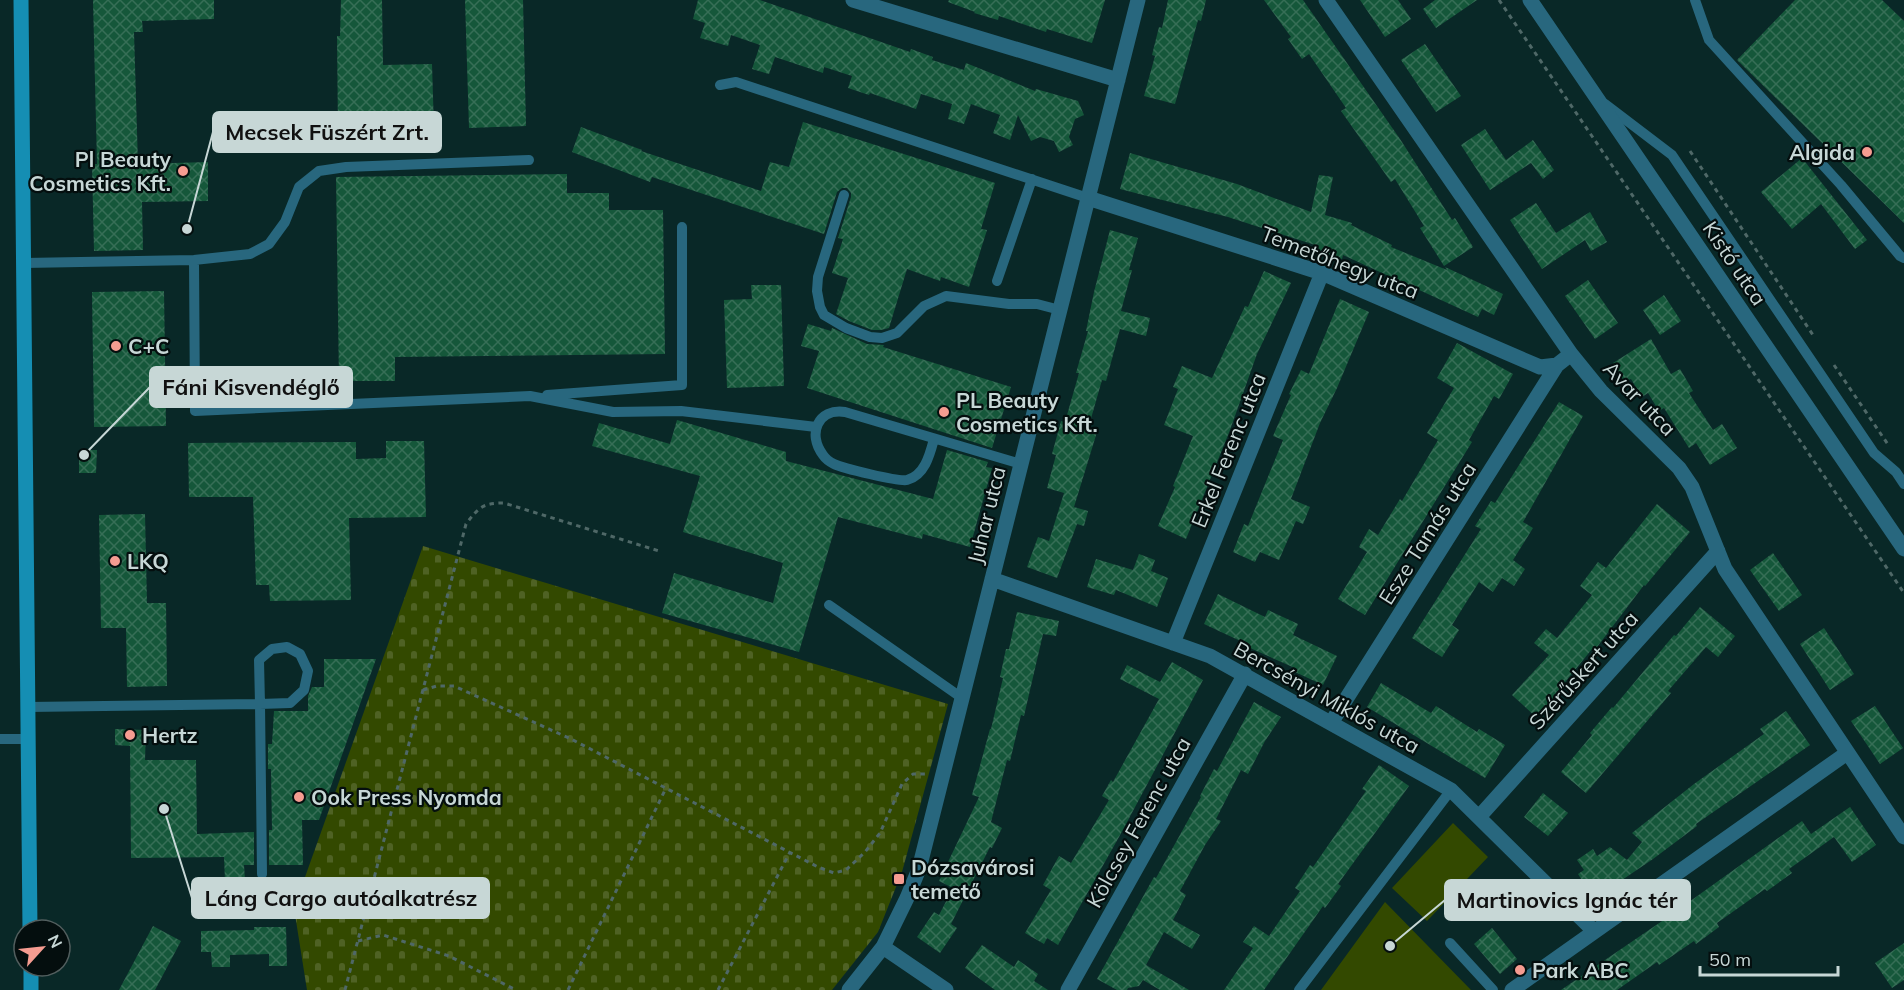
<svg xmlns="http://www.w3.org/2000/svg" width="1904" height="990" font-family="Mulish,sans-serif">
<defs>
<pattern id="cemetery-stones" width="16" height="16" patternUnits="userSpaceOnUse" patternTransform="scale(1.5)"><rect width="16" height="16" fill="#334900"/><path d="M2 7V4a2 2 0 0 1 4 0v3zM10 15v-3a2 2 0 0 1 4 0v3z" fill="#4f6224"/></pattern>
<pattern id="building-cross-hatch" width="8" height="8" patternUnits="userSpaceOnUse" patternTransform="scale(1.5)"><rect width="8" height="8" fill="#15573a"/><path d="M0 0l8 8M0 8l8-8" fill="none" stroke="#366e56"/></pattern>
</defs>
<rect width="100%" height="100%" fill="#092827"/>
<path fill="url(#cemetery-stones)" d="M423 546 948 704 902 872 878 932 832 990H307L294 908Z"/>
<path fill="#334900" d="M1453 823 1488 857 1427 921 1392 888Z
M1385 902 1471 990H1321Z"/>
<path fill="url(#building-cross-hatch)" d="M93 0H214V19L142 21 143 32H134L138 164 208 162V201L142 202 143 250 94 251 92 164H97Z
M341 0H382L383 65 432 64 434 129 338 132 337 36H340Z
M465 0H523L526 126 469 128Z
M698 0H760L910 52 911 49 933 57 932 60 964 70 966 63 1035 91 1036 89 1078 101 1084 115 1075 119 1069 137 1073 145 1059 152 1054 141 1040 137 1031 141 1018 115 1010 140 993 133 1000 115 971 104 964 124 948 119 952 104 921 94 916 109 870 93 869 95 848 88 852 76 824 67 823 73 775 57 769 74 752 69 760 45 731 35 728 46 700 38 705 23 693 19Z
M949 0H1105L1092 43 1047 29 1046 32 999 16 998 20 974 13 975 12 948 2Z
M1168 0H1206L1201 21 1198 20 1175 104 1144 96 1155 56 1152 55 1159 27 1162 28Z
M1264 0H1303L1400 139 1452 220 1455 218 1473 247 1444 266 1420 228 1424 226 1395 179 1391 182 1341 111 1346 108 1309 54 1302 59 1288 39 1291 37Z
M1360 0H1398L1411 19 1385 37Z
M1435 0H1477L1436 28 1423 9Z
M1795 0H1882L1904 21V223L1737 60Z
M1425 44 1461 96 1436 112 1401 60Z
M803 122 995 183 981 229 987 230 969 287 941 277 940 281 907 269 889 328 881 330H872L849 321 836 314 848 278 832 273 843 239 838 238 851 197V193L847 188H842L837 192 824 234 652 177 650 182 572 152 581 127 642 150 641 151 761 191 770 162 789 167Z
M1485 129 1506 160 1533 140 1554 170 1543 179 1531 163 1490 190 1461 145Z
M1130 153 1237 184 1311 212 1319 175 1333 177 1325 215 1352 223 1351 225 1392 245 1391 247 1447 270 1445 267 1503 294 1494 315 1482 309 1478 317 1343 255 1342 259 1314 251 1315 245 1228 217 1120 189Z
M1802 158 1867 240 1855 249 1821 204 1792 229 1761 192Z
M567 174V193H609V210H663L665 354 395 357V381H339L336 177Z
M1536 203 1556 233 1590 212 1607 242 1591 251 1585 240 1542 269 1510 220Z
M1110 230 1138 238 1129 270H1132L1121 311 1150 318 1146 336 1120 329 1106 381 1102 380 1088 429 1097 432 1074 507 1088 511 1084 526 1077 524 1057 578 1027 567 1038 537 1049 541 1064 493 1047 488 1056 455 1052 454 1061 421 1065 422 1079 373H1076L1088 331H1086L1094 292Z
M1264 271 1291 283 1257 354 1230 430 1186 539 1158 526 1175 487 1173 486 1193 436 1164 425 1178 389 1173 387 1182 366 1212 378 1245 306 1248 307Z
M1588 280 1618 323 1595 339 1565 296Z
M751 285H781L784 386 727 388 724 300 752 299Z
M164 291 166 426 94 427 92 292Z
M1664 295 1681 321 1660 335 1643 310Z
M1340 299 1369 312 1337 388 1320 423 1291 499 1310 507 1303 524 1296 521 1279 560 1260 552 1255 562 1233 552 1244 524 1248 526 1283 440 1273 436 1291 395 1289 394 1301 370 1309 374Z
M808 324 831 331 832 328 867 344 884 345 883 347 1011 387 992 448 807 388 819 351 801 346Z
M1651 339 1671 374 1680 369 1693 391 1689 393 1713 430 1722 424 1737 448 1710 465 1696 443 1689 448 1664 408 1659 411 1648 393 1642 397 1631 379 1624 382 1613 363Z
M1457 343 1513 374 1499 399 1494 396 1469 440 1472 442 1365 615 1338 599 1367 552 1359 547 1369 529 1378 535 1400 499 1402 501 1438 440 1427 433 1454 388 1437 378Z
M1559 402 1583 416 1523 522 1533 528 1513 560 1525 569 1514 586 1502 578 1493 592 1479 582 1452 625 1459 630 1442 657 1412 638 1481 529 1475 526 1491 501 1495 503Z
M677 420 786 452V461L933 499 947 450 988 462 986 467 992 468 970 547 923 534 922 539 838 517 799 652 662 613 674 573 773 603 783 563 683 532 700 476 592 446 599 423 670 444Z
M386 441H424L426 517 349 518 351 600 270 601 269 585H256L253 497H189L188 443 356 442V459L386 458Z
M79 450H97L96 473H79Z
M1657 504 1690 532 1645 586 1644 585 1594 651 1592 649 1557 692 1558 694 1536 717 1512 695 1549 655 1534 643 1546 629 1557 638 1592 595 1580 586 1598 562 1606 568Z
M145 514 147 603H166L167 686 127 687 126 628H101L99 515Z
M1773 553 1802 595 1779 611 1750 570Z
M1139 554 1155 560 1151 571 1168 578 1157 607 1116 590 1114 595 1087 587 1096 559 1133 570Z
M1218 594 1265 617 1268 610 1298 624 1293 635 1337 656 1323 685 1295 672 1297 669 1250 648 1251 646 1204 624Z
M1700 607 1735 636 1718 657 1706 647 1668 691 1671 693 1586 793 1561 772 1592 735 1590 733 1612 707 1613 708 1674 635 1676 636Z
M1017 612 1059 621 1056 636 1043 634 1024 716 1021 715 1010 761 1007 760 991 822 1002 828 992 848 990 847 951 924 957 928 940 953 917 937 934 912 939 915 953 888 939 881 979 797 972 795 990 729H991L1003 678 1000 677 1006 649H1009Z
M1824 628 1854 674 1830 690 1800 644Z
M324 659H376L319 820H302L303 865H269V830H272L271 769H268V744H272L274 711H308V696L312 687H324Z
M1172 662 1203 680 1119 837 1058 945 1047 938 1044 944 1025 933 1051 890 1043 885 1059 856 1071 863 1109 800 1102 796 1111 780 1113 782 1159 699 1120 679 1127 665 1160 682Z
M1381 683 1431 713 1436 706 1477 732 1479 729 1505 745 1485 778 1367 707Z
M1254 702 1281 717 1265 741 1248 774 1241 770 1216 819 1221 821 1205 845 1180 891 1186 895 1173 920 1200 935 1192 949 1164 932 1146 965 1189 990H1160L1143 980 1139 986 1128 988 1127 990H1117L1097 979 1154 877 1156 878 1201 797 1200 796 1214 769 1217 771Z
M1875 706 1903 748 1880 764 1851 721Z
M1786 711 1810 745 1696 824 1697 826 1653 859 1594 899 1578 874 1584 870 1577 860 1593 849 1597 856 1610 847 1627 860 1642 842 1632 833 1694 784 1764 734 1760 729Z
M115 729 146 730 145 760H196L197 834 254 832V865H244L245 880 225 881 224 857 131 858 130 746 115 745Z
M1379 765 1409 786 1338 884 1341 886 1325 908 1323 906 1264 990H1224L1253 948 1243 942 1254 926 1269 936 1300 891 1295 888 1310 865 1313 867 1366 791 1362 789Z
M1543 793 1568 813 1548 836 1524 817Z
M1850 807 1876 845 1852 862 1834 837 1789 869 1792 873 1767 891 1765 889 1717 923 1719 927 1696 944 1694 941 1659 965 1657 962 1617 990H1561L1668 917 1802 821 1811 834Z
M153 926 181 941 155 990H119Z
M254 927H286L287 966H269V954L230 955V967H212L211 952H201V931L254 930Z
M1492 928 1517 959 1500 974 1474 944Z
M1904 943V980L1892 988 1875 963Z
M982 945 1014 967 1018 960 1038 974 1034 981 1048 990H995L965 968Z"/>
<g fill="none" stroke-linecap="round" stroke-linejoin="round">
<path stroke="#4f6867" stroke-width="3" stroke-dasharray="4.5 4.5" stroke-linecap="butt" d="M1499 0 1904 593
M1690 151 1813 335
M1834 365 1889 446
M423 690 437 686H454L571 739 818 867 834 873 846 870 865 852 880 833 902 784 913 774H925
M358 941 383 935 449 956 516 990
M345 990 466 524C479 507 483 503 504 503L659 551
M568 990 666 788
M718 990 790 852"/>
<path stroke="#28677e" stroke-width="10" d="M1695 0 1709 40 1841 185 1900 256 1904 258
M720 85 736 82 1088 198
M1605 104 1672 155 1874 453 1896 472 1904 484
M844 195 818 277 817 291 820 307 824 315 846 328 870 337 882 338 897 333 924 306 946 296 1009 304H1037L1060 310
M194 260 195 411 530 396 613 412 681 411 816 427
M24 263 194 260 250 254 269 244 285 222 299 187 319 171 346 167 529 160
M997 281 1032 179
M547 395 682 385V227
M934 439C930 454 925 475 907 480 899 482 842 468 834 464 830 462 825 458 823 455 807 434 818 408 845 412L1021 464
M829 605 962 698
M287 647 300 654 308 671 304 690 290 703 260 704 259 660 272 649Z
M28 707 260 704 262 874
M0 739H28
M1450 943 1493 990
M1299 990 1451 790"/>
<path stroke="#28677e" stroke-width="15" d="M853 0 1118 80
M1326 0 1571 354 1601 391 1679 468 1692 487 1725 569 1904 837
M1530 0 1904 549
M1088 198 1322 273 1540 367 1557 365 1571 354
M992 579 1210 656 1451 790 1594 931
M1173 643 1322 273
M1331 723 1557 365
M1479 817 1718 551
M883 947 946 990
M849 990 883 947 907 898 919 869 1138 0
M1068 990 1245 674
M1512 990 1847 753"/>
<path stroke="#158eb3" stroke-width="15" d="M21 0 30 930
M31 966V990"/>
</g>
<g fill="#f59c91" stroke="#040e0e" stroke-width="2">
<circle cx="1867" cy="152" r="6"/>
<circle cx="183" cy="171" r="6"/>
<circle cx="116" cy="346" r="6"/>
<circle cx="944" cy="412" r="6"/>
<circle cx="115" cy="561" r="6"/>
<circle cx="130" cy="735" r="6"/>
<circle cx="299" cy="797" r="6"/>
<rect x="893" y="873" width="12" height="12" rx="3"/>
<circle cx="1520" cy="970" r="6"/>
</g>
<g text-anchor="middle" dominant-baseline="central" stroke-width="4.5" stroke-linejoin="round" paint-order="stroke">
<g font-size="21" font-weight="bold" fill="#c7d7d6" stroke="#040e0e" text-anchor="start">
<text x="1855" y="152" text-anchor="end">Algida</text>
<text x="171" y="159" text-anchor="end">Pl Beauty<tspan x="171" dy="24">Cosmetics Kft.</tspan></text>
<text x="128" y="346">C+C</text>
<text x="956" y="400">PL Beauty<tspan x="956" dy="24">Cosmetics Kft.</tspan></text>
<text x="127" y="561">LKQ</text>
<text x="142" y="735">Hertz</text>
<text x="311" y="797">Ook Press Nyomda</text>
<text x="911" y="867">Dózsavárosi<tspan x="911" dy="24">temető</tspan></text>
<text x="1532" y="970">Park ABC</text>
</g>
<g font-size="21" fill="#c7d7d6" stroke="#040e0e">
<text transform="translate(1340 262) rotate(21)">Temetőhegy utca</text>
<text transform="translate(1735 263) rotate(56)">Kistó utca</text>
<text transform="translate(1640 398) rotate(46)">Avar utca</text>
<text transform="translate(1228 450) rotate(-68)">Erkel Ferenc utca</text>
<text transform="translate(986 515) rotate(-76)">Juhar utca</text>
<text transform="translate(1427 533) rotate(-58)">Esze Tamás utca</text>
<text transform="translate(1583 670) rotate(-48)">Szérűskert utca</text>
<text transform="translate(1327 697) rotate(29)">Bercsényi Miklós utca</text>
<text transform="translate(1138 822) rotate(-61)">Kölcsey Ferenc utca</text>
</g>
</g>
<path fill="none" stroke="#c7d7d6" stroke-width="2" d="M187 229L213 132M84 455L150 387M164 809L192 898M1390 946L1445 900"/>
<g fill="#c7d7d6" stroke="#040e0e" stroke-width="2">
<circle cx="187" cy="229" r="6"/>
<circle cx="84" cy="455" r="6"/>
<circle cx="164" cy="809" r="6"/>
<circle cx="1390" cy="946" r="6"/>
</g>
<g fill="#c7d7d6" stroke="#c7d7d6" stroke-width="2">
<rect x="213" y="112" width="228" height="40" rx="6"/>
<rect x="150" y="367" width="202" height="40" rx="6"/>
<rect x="192" y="878" width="297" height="40" rx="6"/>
<rect x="1445" y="880" width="245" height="40" rx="6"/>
</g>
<g font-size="22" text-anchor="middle" font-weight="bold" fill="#111">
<text x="327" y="140">Mecsek Füszért Zrt.</text>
<text x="251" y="395">Fáni Kisvendéglő</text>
<text x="341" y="906">Láng Cargo autóalkatrész</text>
<text x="1567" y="908">Martinovics Ignác tér</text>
</g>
<g transform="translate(42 948) rotate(63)"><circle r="28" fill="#040e0e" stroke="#525e5e" stroke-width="1.5"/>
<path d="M0-4.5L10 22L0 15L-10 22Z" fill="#f59c91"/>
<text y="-9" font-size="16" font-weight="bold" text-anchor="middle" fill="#c7d7d6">N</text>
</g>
<path d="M1700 966v9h138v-9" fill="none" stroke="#c7d7d6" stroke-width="3"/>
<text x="1709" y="966" font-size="18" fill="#c7d7d6" stroke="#040e0e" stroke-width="4.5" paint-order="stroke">50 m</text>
</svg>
